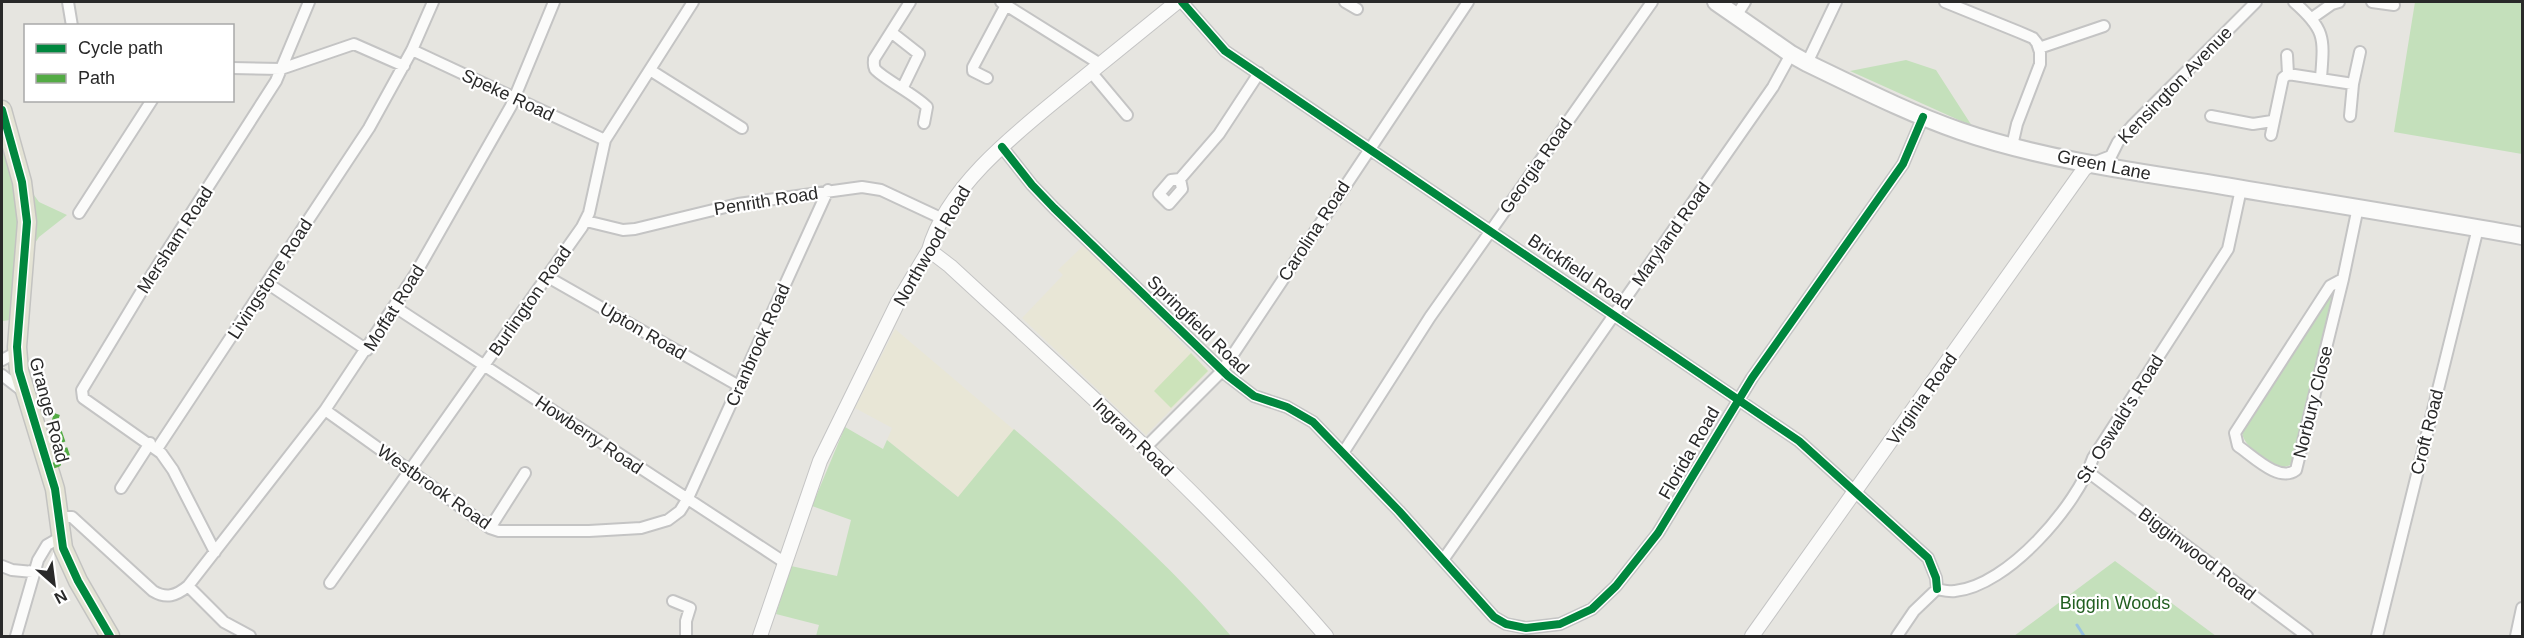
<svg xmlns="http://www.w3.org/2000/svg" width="2524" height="638" font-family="Helvetica,sans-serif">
<rect width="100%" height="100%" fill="#e6e5e0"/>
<path fill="#e8e6d6" d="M1084 245 1209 371 1146 435 1022 318 1063 275 1058 270Z
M895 329 1060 469 1010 538 887 440 892 428 855 408Z"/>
<path fill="#c4e0bb" d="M2415 2H2522V154L2394 132Z
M1906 60 1936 70 1972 126 1850 71Z
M2 118 10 143 20 241 10 320 3 321Z
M31 191 39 202 67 215 39 237 29 252Z
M2336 290 2294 464 2281 468C2267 458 2241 448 2242 429L2331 293Z
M845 427 883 449 887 440 958 497 1014 429C1089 494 1167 561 1231 636H816L819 625 776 614 791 566 837 576 851 520 812 506Z
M2115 561 2216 636H2014Z"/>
<path fill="#cce3ba" d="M1191 353 1208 371 1171 408 1154 391Z"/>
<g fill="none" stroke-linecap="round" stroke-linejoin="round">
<path stroke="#99c3e2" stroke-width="3" d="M2077 625 2084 636"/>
<defs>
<path id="minor" d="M68 2 72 26
M910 2 874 59C874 63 873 65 875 69 882 78 916 95 927 107L924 123
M1001 2 1100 64
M1182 2 1225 51 1799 441 1928 558 1936 578 1937 589
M1345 2 1357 9
M1945 2 2019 32 2033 38 2037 43 2040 52V64L2017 124 2012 146
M2294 2C2326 30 2324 38 2321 78
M2372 2 2394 5
M1736 16 1745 2
M2312 18 2332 4 2339 2
M891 32 919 54 903 87
M2039 48 2104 26
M412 50 605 140
M2287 55 2288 74
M1807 63 1836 2
M232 68 281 69 354 44 404 66
M650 70 742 128
M1091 72 1127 115
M987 78 973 71V67L1006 5
M2211 116 2253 124 2272 121
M2350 116 2353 84 2360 52
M2271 135 2283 78 2288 74 2353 84
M1002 147 1032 185 1054 208 1228 376 1254 396 1287 407 1313 422 1399 511 1494 617 1506 624 1526 628 1560 624 1592 609 1616 586 1658 533 1752 378 1903 164 1923 117
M2093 163 2111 156 2118 142 2132 126 2256 2
M1180 179 1182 189 1169 204 1159 194 1171 180 1180 179 1219 134 1259 73
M79 213 152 100
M586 221 623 230 635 229 738 204 862 187 881 190 943 219
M546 276 739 386
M2343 279 2296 470C2279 483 2253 456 2238 446L2235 433 2330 286 2343 279 2358 207
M267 283 367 350
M395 307 784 562
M2 360 17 352
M2 375 24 392
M325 410 490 528 499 531H589L641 528 668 520 680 511 688 498 828 190
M1145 448 1222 371 1468 2
M157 449 369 128 412 50 433 2
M1343 453 1430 317 1652 2
M2088 472 2307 636
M121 488 150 443
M60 517H72L153 591C166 599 176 596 188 586L325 410 416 273 511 106 554 2
M490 528 525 473
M215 552 173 470 161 453 83 398 82 390 149 279 276 81 309 2
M1443 560 1773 87 1791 54
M2 566 12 570 33 572
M330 583 582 227 589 213 605 140 693 2
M188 586 224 622 250 636
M1937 589C1942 590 1949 592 1955 591 2008 586 2077 505 2093 458L2228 249 2241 189
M673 601 690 608 686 621V636
M16 636 38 560 47 545 61 537
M1897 636 1914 611 1937 589
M2377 636 2478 228
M2516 636 2522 608"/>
<path id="tertiary" d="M929 250 950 266C1079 385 1212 503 1326 636
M760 636 820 461 898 302 929 250C947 185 1021 129 1071 88 1107 59 1142 30 1177 2
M1752 636 2084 169 2092 163"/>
<path id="secondary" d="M1716 2 1791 54 1807 63C1857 87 1908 113 1960 131 2035 157 2122 170 2200 182 2308 200 2415 217 2522 236"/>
<path id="primary" d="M2 110 22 182 27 222 17 347 19 371 55 489 63 548 78 581 110 636"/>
</defs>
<use href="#minor" stroke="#c4c4c4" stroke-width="14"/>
<use href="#tertiary" stroke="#c4c4c4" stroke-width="16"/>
<use href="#secondary" stroke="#c4c4c4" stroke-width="20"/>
<use href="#primary" stroke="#c3c3c1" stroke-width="21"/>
<use href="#minor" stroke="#fbfbfa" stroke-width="10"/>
<use href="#tertiary" stroke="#fbfbfa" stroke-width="14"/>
<use href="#secondary" stroke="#fbfbfa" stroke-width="16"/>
<use href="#primary" stroke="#e4e3d4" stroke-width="18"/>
<path stroke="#53ab44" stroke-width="6" stroke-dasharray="12 6" stroke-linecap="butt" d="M57 414 55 420 69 462
M49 467 58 464V442"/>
<defs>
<path id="cycleway" d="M1182 2 1225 51 1799 441 1928 558 1936 578 1937 589
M2 110 22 182 27 222 17 347 19 371 55 489 63 548 78 581 110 636
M1002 147 1032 185 1054 208 1228 376 1254 396 1287 407 1313 422 1399 511 1494 617 1506 624 1526 628 1560 624 1592 609 1616 586 1658 533 1752 378 1903 164 1923 117"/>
</defs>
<use href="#cycleway" stroke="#fff" stroke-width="11"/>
<use href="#cycleway" stroke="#00873e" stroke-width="8"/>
</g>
<g text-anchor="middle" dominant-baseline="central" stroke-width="4.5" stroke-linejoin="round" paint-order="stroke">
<g font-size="18" fill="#292929" stroke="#fff">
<text transform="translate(2175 85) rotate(-46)">Kensington Avenue</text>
<text transform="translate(508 95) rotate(25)">Speke Road</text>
<text transform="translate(2104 165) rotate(11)">Green Lane</text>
<text transform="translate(1536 166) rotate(-55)">Georgia Road</text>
<text transform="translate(766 201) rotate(-9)">Penrith Road</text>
<text transform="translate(1314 231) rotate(-57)">Carolina Road</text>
<text transform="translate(1671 234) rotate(-55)">Maryland Road</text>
<text transform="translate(175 240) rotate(-57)">Mersham Road</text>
<text transform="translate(932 246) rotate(-60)">Northwood Road</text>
<text transform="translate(1580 272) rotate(34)">Brickfield Road</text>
<text transform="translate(270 279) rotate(-57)">Livingstone Road</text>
<text transform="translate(530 301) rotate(-55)">Burlington Road</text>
<text transform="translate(394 308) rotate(-58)">Moffat Road</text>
<text transform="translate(1198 325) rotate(44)">Springfield Road</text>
<text transform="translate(643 331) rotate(30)">Upton Road</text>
<text transform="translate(758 345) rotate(-66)">Cranbrook Road</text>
<text transform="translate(1922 399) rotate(-55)">Virginia Road</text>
<text transform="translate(2313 402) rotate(-76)">Norbury Close</text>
<text transform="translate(49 410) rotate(75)">Grange Road</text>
<text transform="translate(2120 419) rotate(-58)">St. Oswald's Road</text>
<text transform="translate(2427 432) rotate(-76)">Croft Road</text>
<text transform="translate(589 435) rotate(34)">Howberry Road</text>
<text transform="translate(1133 437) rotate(44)">Ingram Road</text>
<text transform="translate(1689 453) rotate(-60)">Florida Road</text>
<text transform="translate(434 487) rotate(35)">Westbrook Road</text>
<text transform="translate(2197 554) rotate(37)">Bigginwood Road</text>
</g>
<g font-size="18" fill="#225f20" stroke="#fff">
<text x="2115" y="603">Biggin Woods</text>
</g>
</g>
<rect width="2524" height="638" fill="none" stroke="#292929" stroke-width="6"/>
<rect x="24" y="24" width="210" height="78" fill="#ffffff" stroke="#a9a9a9" stroke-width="1.5"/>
<rect x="36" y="44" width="30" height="9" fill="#00873e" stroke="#a9a9a9" stroke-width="1.5"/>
<text x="78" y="54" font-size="18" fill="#292929">Cycle path</text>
<rect x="36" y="74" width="30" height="9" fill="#53ab44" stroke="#a9a9a9" stroke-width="1.5"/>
<text x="78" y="84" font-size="18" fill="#292929">Path</text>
<g transform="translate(54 584) rotate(152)" stroke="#ffffff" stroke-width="4.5" paint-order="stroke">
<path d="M0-4.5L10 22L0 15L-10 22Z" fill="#292929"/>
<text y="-9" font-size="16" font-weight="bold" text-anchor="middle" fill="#292929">N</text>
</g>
</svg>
